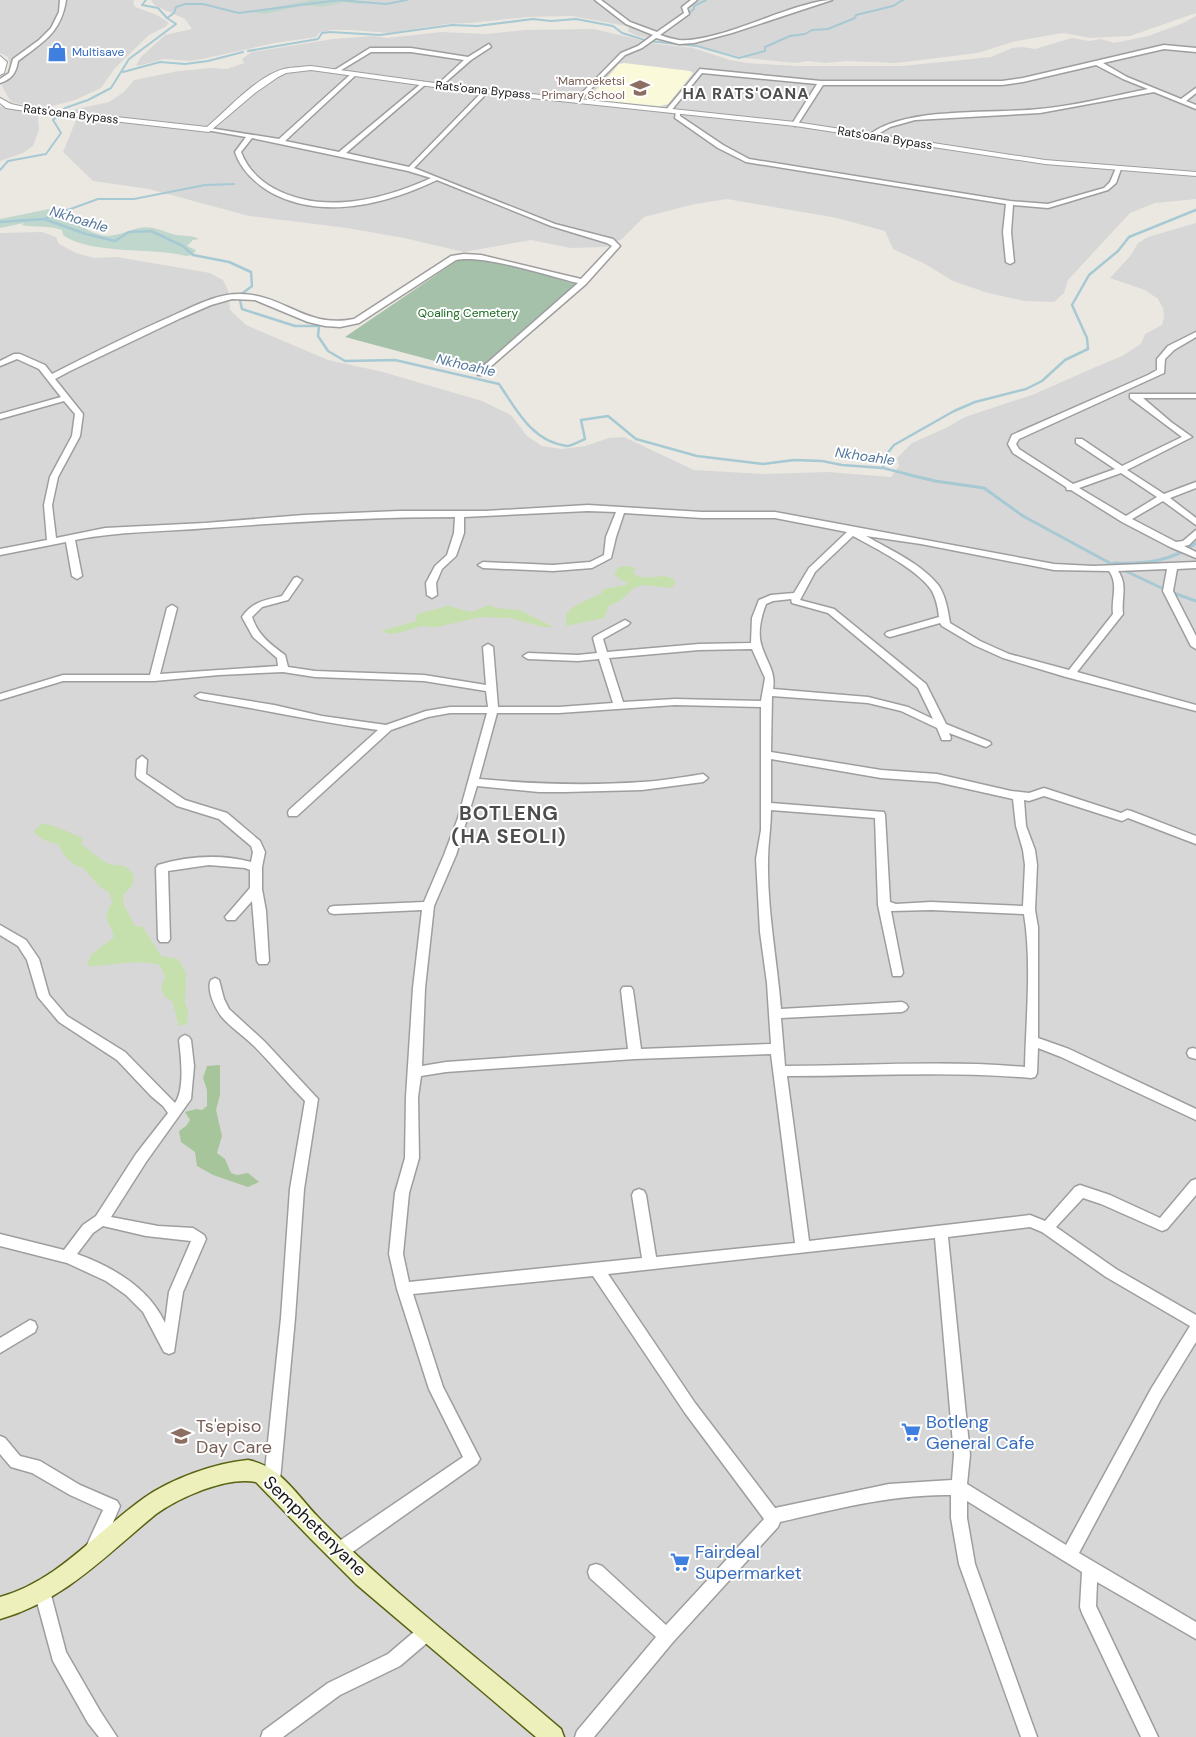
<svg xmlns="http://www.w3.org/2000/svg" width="1196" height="1737" font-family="'DM Sans',sans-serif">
<rect width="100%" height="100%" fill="#ebe8e1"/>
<path fill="#d8d7d7" d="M0 0H135L133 2 135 7 157 15 169 23 165 27 149 35 115 68 101 88 75 100 41 109 11 102 2 86 10 66 8 57 0 53Z
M153 0H1196V13L1130 36 1090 38 1064 33 1056 34 1012 42 978 53 896 63 846 61 826 63 808 61 796 63 745 58 693 45 659 41 635 35 628 31 629 28 626 26 572 16 528 17 470 23 447 24 389 33 351 30H331L319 33 316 37 275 43 202 59 190 61 164 59 138 66 136 65 141 57 165 35 192 29 185 19 156 6 151 1Z
M1196 16V199L1155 203 1130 213 1068 280 1064 293 1054 302 1025 301 988 293 953 281 925 264 893 249 885 231 837 218 727 199 695 204 644 217 622 239 606 247 571 248 531 240 464 252 404 238 347 228 249 216 149 189 93 181 63 152 77 118 84 113 72 110 109 102 124 92 134 80 179 71 212 68 227 69 244 63 242 59 252 52 333 39 373 36 387 38 441 32 487 34 525 30 594 29 657 44 693 48 730 60 747 63 798 66H902L991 57 1012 48 1022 47 1035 49 1072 38 1089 41 1101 39 1114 43 1148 36 1181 24Z
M0 106 40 114 38 118 39 130 33 146 23 153 0 161Z
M1196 223V1737H0V233L42 232 56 237 59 244 76 253 94 258 117 257 210 273 223 280 228 290 230 310 246 325 328 360 383 372 482 401 511 415 527 436 542 446 562 449 585 446 609 438 624 437 694 470 763 474 828 472 891 477 899 466 897 458 912 443 946 428 965 417 1032 395 1098 366 1122 356 1141 344 1145 334 1162 325 1164 317 1163 308 1158 299 1145 290 1110 278 1131 255 1138 243 1148 237Z"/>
<path fill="#fafadb" d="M624 63 690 71 693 73 668 104 660 106 594 100 591 96 619 64Z"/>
<path fill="#c5e0ac" d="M628 566 635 568 633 573C646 584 662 570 675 580V584L671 588 643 585 634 588 621 600 609 606 604 618 566 626V614C578 601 587 601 602 593L603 589 626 585 627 582 620 580 614 574 619 567Z
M489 605 496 608 519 610 554 627H543L510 618 481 617 437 627 422 626 398 633 390 634 381 631 416 621 417 614 448 606 472 612Z
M41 824 51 825 83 838 81 844C89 850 98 858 107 863 118 869 124 859 134 876L132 886 123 895 124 905 135 926 143 927 161 956 178 959 186 973 185 1002 188 1012 187 1024 179 1026 172 1001 165 997 161 989 165 977 160 965C137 958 111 966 87 966L91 955 114 937C110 920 101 920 112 903L109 892 101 888 83 868 73 864 64 855 59 845 44 840 33 832Z"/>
<path fill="#a7c59a" d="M220 1065V1095L216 1110 222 1136 217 1153 225 1159 231 1173 237 1175 248 1173 259 1182 248 1187 213 1175 197 1166 195 1152 181 1142 179 1131 186 1126 190 1120 185 1112 196 1109 202 1110 207 1106V1090L203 1078 207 1066Z"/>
<path fill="#c0d7cd" d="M311 0H354L368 3 360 4 345 2 322 7 305 5 265 14 250 12Z
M54 208C70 216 83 231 101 235 114 238 126 231 139 228 152 225 164 232 176 235 184 236 192 235 199 239L193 240 187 246 196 250 193 255 186 256C153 247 90 255 63 235L62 230C48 225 35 228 22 225L24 223 0 228V219Z"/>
<path fill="#a5c1aa" d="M464 256 481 257 583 282 476 372 345 337Z"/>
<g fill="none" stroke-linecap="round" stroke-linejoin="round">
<path stroke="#a6c9d4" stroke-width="2" d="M146 0 142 5 158 8 167 18
M338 0 386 4 407 0
M678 22 694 9V6L706 0
M248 51 318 39 322 33 330 32 380 35 452 25 477 26 533 19 551 21 576 19 613 26 622 33 648 41 697 46 739 58 765 51V47L790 36 805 34 812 30 828 29 855 18 856 15 893 6 903 0
M123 72 160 62 185 64 208 61 243 52
M0 170 8 161 46 154 61 133 53 120 65 108 88 100 111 88 129 59 176 24 167 18 174 13 176 7 185 4H203L239 13 339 0
M65 211 98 199H134L205 185 234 184
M1193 211 1196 210"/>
<path stroke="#a6c9d4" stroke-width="2.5" d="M44 219 68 210
M0 222 44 219 86 234 115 241 129 232 151 231 183 246 193 255 229 262 251 272 252 286 239 296 242 309 295 326H319L318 336 328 351 345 361 395 360 499 384C516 409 532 442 567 446 572 446 580 441 585 439L581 420 608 416 636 439 697 456 763 464 794 460 822 461 842 465 883 468 911 475
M883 468 886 455 894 445 954 411 975 402 1026 389 1042 381 1065 360 1088 349 1087 338 1072 305 1089 275 1118 251 1129 237 1196 210"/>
<path stroke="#a6c9d4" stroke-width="3" d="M906 474 935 481 984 488 1023 516 1117 567 1168 591 1196 601
M1114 563C1144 564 1171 562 1196 543"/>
<defs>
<path id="minor" d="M60 0H66C61 33 43 42 18 61 16 73 12 79 0 83V79L9 73 13 59 39 40 51 28 59 12Z
M595 0H601L630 22 657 32 684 13 682 7 691 0H697L687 8 689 14 660 35C666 37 672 39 679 40 709 43 767 16 798 7 809 4 820 0 832 0L732 33 694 43 679 44 656 38 642 48 625 55 578 102 575 100 576 99 621 53 638 46 653 35 626 24Z
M489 44 491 47 471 60 439 88 436 86 437 85 464 60 411 52H371L338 72 333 71 370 48H411L468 57Z
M1164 45 1196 48V52L1164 49 1103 63 1127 77 1181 99 1196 88V93L1186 101 1196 105V109L1154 92 1040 113 915 120 890 127 873 137 868 136C902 106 993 114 1039 109 1075 106 1112 96 1148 89L1123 79 1096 65 1023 82 1002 85H823L798 124 795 126 792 124 817 84 702 73 670 112 665 111 700 69 821 81H1002L1023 78Z
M352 73 357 74 285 141 339 152 423 82 426 84 425 85 346 153 409 167 484 90H488V92L414 168 555 224 613 239 620 246 586 284 481 375H478V371L578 283C548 276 484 254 456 260L359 323 340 327 325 326 308 322 255 300 232 299 211 305 181 318 70 371 55 379 83 414 80 436 58 477 52 505 56 538 105 528 205 523 304 515 399 511H486L588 505 702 512H775L1054 564 1093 566 1196 562V568L1177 569 1173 591 1196 636V649L1191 646 1163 591 1167 569 1118 571C1128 585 1121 598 1123 614L1077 672 1196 705V711L1066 677 1003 658 974 645 942 626 940 623 890 637 887 636 885 634 887 632 939 617C938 607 936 599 932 591 919 570 875 548 853 536L815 572 800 600 834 609 926 684 946 724 990 742 991 744 986 747 949 733 951 738 950 740H942L937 728 901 711 868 703 772 696 771 752 881 770 937 774 1011 791 1029 793 1044 788 1121 813 1127 810 1131 811 1196 836V844L1128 818 1122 821 1044 796 1029 801 1024 800 1026 826 1035 850 1037 865 1035 910 1038 927V1038L1069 1049 1196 1109V1120L1061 1057 1038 1048 1037 1073 1035 1077 1031 1078C950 1071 868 1076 787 1076L809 1241 1030 1215 1045 1221 1075 1187 1080 1185 1110 1195 1160 1218 1191 1181 1196 1179V1195L1167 1229 1162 1231 1101 1204 1083 1198 1056 1227 1116 1269 1196 1315V1342L1161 1399 1079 1553 1196 1622V1639L1097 1582 1096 1606 1158 1737H1141L1082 1613 1080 1607 1082 1572 967 1501V1518L975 1564 1037 1737H1021L959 1564 951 1518V1495C893 1494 836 1509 780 1522L778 1527 673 1642 594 1737H575L577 1731 656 1637 590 1578 588 1572 590 1566 596 1564 602 1566 666 1625 764 1519 685 1413 593 1276 413 1294 443 1387 480 1459 477 1464 344 1558 338 1560 332 1558 330 1552 332 1546 463 1457 429 1389 397 1289 389 1254 395 1193 405 1158 406 1097 413 988 422 910 334 914 330 913 328 910 330 907 334 906 424 902 444 855 458 818 487 713H450L428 717 391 730 297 816H289L288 813 289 810 378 730C318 722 260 709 200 699L195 696 200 693 274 705 322 716 386 725 426 711 450 707H488L486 691 424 681 315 677 283 672 219 675 154 681H63L0 700V694L63 675H150L167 608 172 605 177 608 160 674 278 666 277 658 253 637 242 617C252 602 265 600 282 596L294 578 297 577 302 580 288 600 262 607 252 617C258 635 270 644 285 655L288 667 315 671 424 675 486 685 483 647 488 644 493 647 498 707H559L613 703 599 659 578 661 528 659 523 656 528 653 578 655 597 653 593 638 595 636 625 620 630 623 628 625 603 639 607 652 699 644 751 643 752 618 759 600 771 595 794 593 809 568 847 532 775 518H702L624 513 616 537 611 558 592 568 553 571 483 568 478 565 483 562 553 565 590 562 604 555 606 537 616 512 588 511 464 517V533L456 556 442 569 436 583 437 595 432 598 427 595 426 583 435 566 447 555 454 533 455 517C372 517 290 522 208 528 163 532 119 531 75 540L82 576 77 579 72 576 66 542 0 555V549L47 540 44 505 50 477 72 436 75 414 64 401 0 419V414L61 397 39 369 17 359 0 366V361L14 354H20L45 365 52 374C91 354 131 334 172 316 193 307 217 293 241 294 285 295 306 329 354 319L451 256 464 254 481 255 581 279 612 246 607 243 551 226 437 180C387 204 322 221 270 192 254 182 241 170 235 152L246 137 206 130 209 128 279 139ZM252 138 408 171 431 178C383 200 322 215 273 188 259 180 247 168 241 152ZM866 536 921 544 1054 570 1109 571C1119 585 1111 598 1113 614L1069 670 1009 654 980 641 950 623C948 611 946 597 939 586 921 563 890 550 866 536ZM791 599 792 603 828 613 918 688 933 719 908 707 868 697 773 689C776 672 767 663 762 647 757 634 761 617 766 604L773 601ZM752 649 765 678 761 701 675 699 623 702 609 658 699 650ZM675 705 761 707V830L756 859 760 932 767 983 771 1044 641 1049 633 990 631 987H623L621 990 628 1049 446 1062 422 1066 425 988 434 906 456 855 477 786 539 792H565L642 790 703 782 708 778 703 774C683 777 662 781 642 782 587 786 533 784 479 779L497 713H559ZM771 759 881 778 937 782 1013 799 1016 826 1023 850 1025 865 1023 906 931 902 896 904 890 902 885 815 884 812 771 803ZM771 810 875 818 878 905 893 976H901L903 973 891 911 931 910 1024 914C1032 962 1026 1019 1025 1067 945 1060 865 1066 785 1066L781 1018 902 1012 906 1010 908 1007 906 1004 902 1002 781 1009C777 959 767 910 768 860 768 843 771 827 771 810ZM771 1054 795 1243 656 1257 646 1195 644 1191 639 1189 634 1191 632 1195 642 1258 409 1282 403 1254 409 1193 419 1158 418 1097 421 1076 446 1072 635 1059ZM1030 1227 1042 1232 1106 1277 1190 1326 1151 1389 1066 1545 967 1484 970 1455 948 1237ZM935 1238 954 1455 952 1480 889 1484 775 1508 695 1403 608 1274Z
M676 112H680V116L723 145 749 159 1010 201 1048 204 1104 188 1110 182 1116 168 1121 169 1116 183 1108 190 1048 208 1013 205 1011 232 1014 262 1010 264 1006 262 1003 232 1006 204 746 162 718 148 675 118Z
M1196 332V337L1174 350 1165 359 1164 373 1019 439 1016 444 1019 449 1073 484 1115 469 1076 443V439H1082L1122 466 1182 437 1130 398V394H1196V398H1143L1171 422 1192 437 1127 470 1164 494 1196 482V488L1170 498 1196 518V525L1163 501 1132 519 1176 542 1183 541 1196 530V538L1189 545 1184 546 1196 552V558L1170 547 1122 522 1071 490H1067L1066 487 1013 453 1008 444 1012 435 1148 375 1157 370V359L1168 346ZM1121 473 1157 497 1126 516 1079 488Z
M142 756 147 760 146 774 185 800 227 813 260 841 265 852 262 867V889L266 911 269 961 267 964H259L257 961 252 901 235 920H227L225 917 250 888V870L245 868 209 865 168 871 170 939 168 942H160L158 939 156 868 158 865C188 856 221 854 251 862L253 852 251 846 219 819 177 806 137 778 136 775 137 760Z
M0 925 26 940 39 959 49 995 67 1016 125 1052 175 1103C185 1089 181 1057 179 1040L181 1037 185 1035 189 1037 191 1040 194 1066 191 1099 146 1162 111 1217 158 1226 193 1228 204 1235 206 1239 183 1292 174 1352 169 1354 164 1352 143 1312 126 1295 106 1281 67 1263 0 1246V1234L64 1250 83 1225 96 1216 136 1154 168 1113 163 1106 151 1096 117 1060 59 1022 38 997 27 960 18 946 0 935ZM103 1226 146 1236 191 1241 169 1292 165 1323C149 1288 113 1267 77 1254L93 1233Z
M215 978 219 980 224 999 229 1009 264 1041 318 1099 304 1189 295 1318 280 1480 277 1485 272 1487 267 1485 264 1480 281 1318 290 1189 305 1101C288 1084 272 1064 255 1047 244 1036 230 1027 221 1016 215 1008 206 989 211 980Z
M1193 1048 1196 1049V1059L1189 1057 1187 1053 1189 1049Z
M30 1320 35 1322 37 1327 35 1332 0 1353V1338Z
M0 1436 5 1438 20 1456 40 1461 80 1485 117 1501 120 1506 100 1553 94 1555 88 1553 86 1547 103 1510 70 1495 32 1473 11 1467 0 1454Z
M42 1583 48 1585 50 1591 66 1652 100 1711 117 1737H99L88 1723 53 1661 34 1591 36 1585Z
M428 1623 434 1625 436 1631 434 1637 400 1666 340 1695 283 1737H261L263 1731 328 1683 388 1654 422 1625Z"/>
<path id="tertiary" d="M0 56 7 62 4 73 0 75Z
M311 66 456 86 795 122 1045 160 1196 172V176L1045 164 795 126 456 90 311 70 286 73 278 77 255 93 209 132 25 111 6 108 0 103V98L11 104 25 107 207 127C228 109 257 76 284 69 293 67 302 67 311 66Z"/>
<path id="secondary" d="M248 1460C280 1466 296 1494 317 1516 392 1594 479 1658 561 1729L564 1737H536L356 1584 312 1540 256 1482C227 1476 180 1497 156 1514 106 1555 64 1601 0 1619V1597C58 1581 96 1532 144 1498 171 1479 215 1463 248 1460Z"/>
</defs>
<use href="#minor" stroke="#9e9e9e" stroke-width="3"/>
<use href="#tertiary" stroke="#9e9e9e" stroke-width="2"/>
<use href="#secondary" stroke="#586211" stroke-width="3"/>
<use href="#minor" fill="#fff" fill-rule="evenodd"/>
<use href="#tertiary" fill="#fff" fill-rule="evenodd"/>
<use href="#secondary" fill="#edf0ba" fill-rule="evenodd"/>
</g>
<defs>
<symbol id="shop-bare" viewBox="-9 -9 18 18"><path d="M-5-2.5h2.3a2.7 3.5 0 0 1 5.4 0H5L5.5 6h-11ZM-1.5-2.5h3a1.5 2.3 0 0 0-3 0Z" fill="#3f7fe0" stroke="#fff" stroke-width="2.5" paint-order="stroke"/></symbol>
<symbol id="school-bare" viewBox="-9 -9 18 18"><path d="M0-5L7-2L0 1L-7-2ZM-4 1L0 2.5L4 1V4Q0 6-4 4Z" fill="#8d6e63" stroke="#fff" stroke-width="2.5" paint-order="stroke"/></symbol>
<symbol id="supermarket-bare" viewBox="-9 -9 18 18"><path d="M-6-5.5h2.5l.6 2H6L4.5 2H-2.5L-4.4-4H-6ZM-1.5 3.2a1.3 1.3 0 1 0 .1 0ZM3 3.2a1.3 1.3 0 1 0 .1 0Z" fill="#3f7fe0" stroke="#fff" stroke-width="2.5" paint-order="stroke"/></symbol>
</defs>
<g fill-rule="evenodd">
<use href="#shop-bare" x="43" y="38" width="28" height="28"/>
<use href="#school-bare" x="626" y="74" width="28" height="28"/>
<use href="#supermarket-bare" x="897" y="1418" width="28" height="28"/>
<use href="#school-bare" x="167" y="1422" width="28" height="28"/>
<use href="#supermarket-bare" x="666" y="1548" width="28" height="28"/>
</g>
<g text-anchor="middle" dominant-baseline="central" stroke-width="4" stroke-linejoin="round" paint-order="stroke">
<g font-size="12" fill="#366cbe" stroke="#fff" text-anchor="start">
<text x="72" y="52">Multisave</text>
</g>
<g font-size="12" fill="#785e54" stroke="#fff" text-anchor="end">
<text x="625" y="81">'Mamoeketsi<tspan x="625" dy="14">Primary School</tspan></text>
</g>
<g font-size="12" fill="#1a1a1a" stroke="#fff">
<text transform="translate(483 90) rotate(6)">Rats'oana Bypass</text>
<text transform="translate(71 114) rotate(7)">Rats'oana Bypass</text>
<text transform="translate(885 138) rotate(9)">Rats'oana Bypass</text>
</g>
<g font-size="12" fill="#18691f" stroke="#fff">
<text x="468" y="313">Qoaling Cemetery</text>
</g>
<g font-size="14" font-style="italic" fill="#54789d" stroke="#fff">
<text transform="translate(79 219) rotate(17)">Nkhoahle</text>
<text transform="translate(466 365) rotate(13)">Nkhoahle</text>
<text transform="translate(865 456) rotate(8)">Nkhoahle</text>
</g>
<g font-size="16" font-weight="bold" letter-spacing="1" fill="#4d4d4d" stroke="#fff">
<text x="746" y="93">HA RATS'OANA</text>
</g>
<g font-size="18" fill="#366cbe" stroke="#fff" text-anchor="start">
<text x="926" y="1422">Botleng<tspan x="926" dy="21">General Cafe</tspan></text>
<text x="695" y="1552">Fairdeal<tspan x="695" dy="21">Supermarket</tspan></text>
</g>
<g font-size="18" fill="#785e54" stroke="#fff" text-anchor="start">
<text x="196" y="1426">Ts'episo<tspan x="196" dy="21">Day Care</tspan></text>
</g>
<g font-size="18" fill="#1a1a1a" stroke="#fff">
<text transform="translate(315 1526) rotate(44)">Semphetenyane</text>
</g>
<g font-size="20" font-weight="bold" letter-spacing="1" fill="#4d4d4d" stroke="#fff">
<text x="509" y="813">BOTLENG<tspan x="509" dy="23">(HA SEOLI)</tspan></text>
</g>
</g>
</svg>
